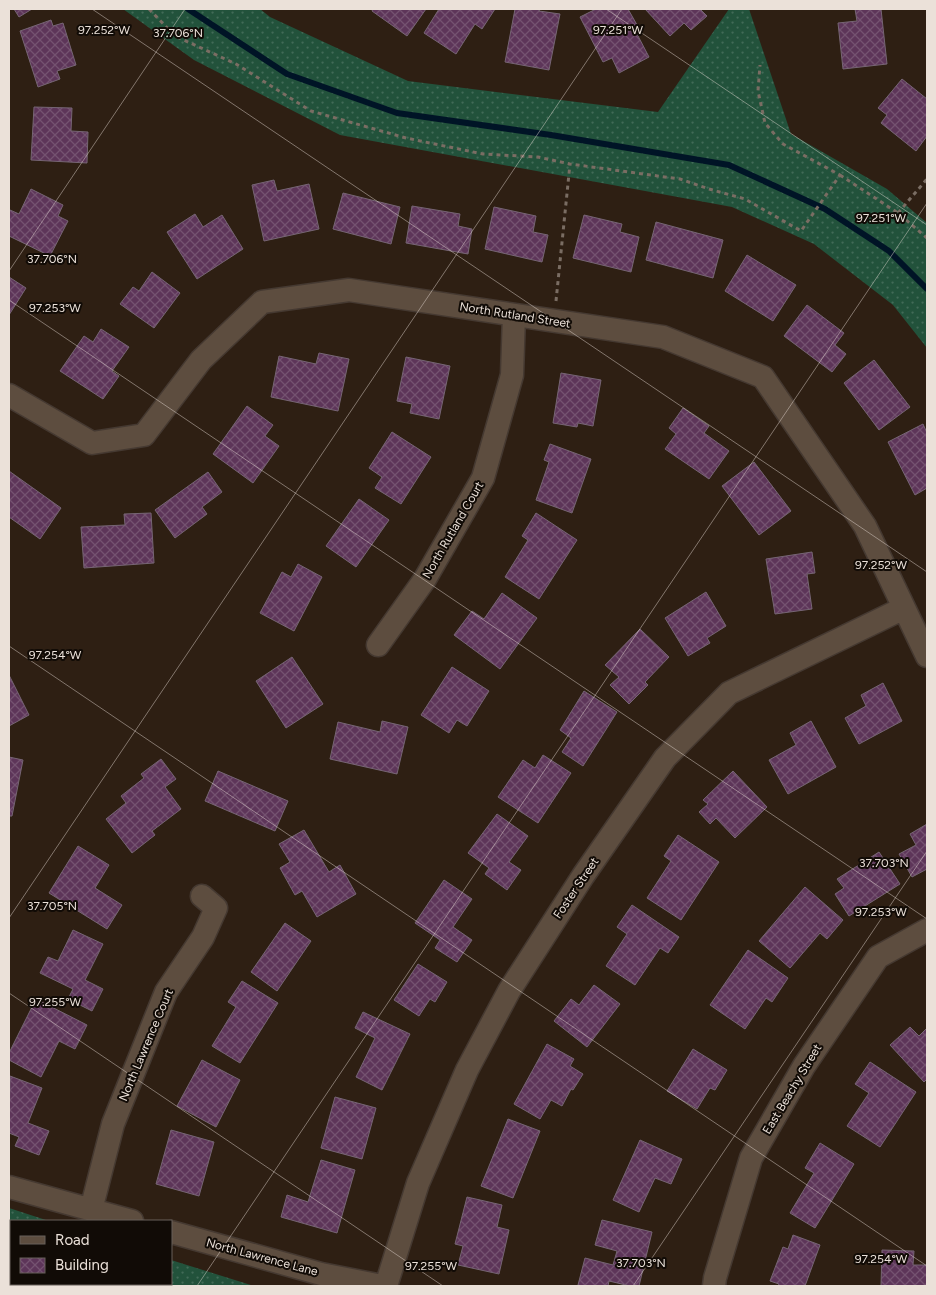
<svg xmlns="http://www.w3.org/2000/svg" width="936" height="1295" font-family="Figtree,sans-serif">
<defs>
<pattern id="grass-dots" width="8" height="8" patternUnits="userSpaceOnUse" patternTransform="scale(1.25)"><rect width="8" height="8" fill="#22523b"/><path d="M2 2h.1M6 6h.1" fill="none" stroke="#426b57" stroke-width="1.8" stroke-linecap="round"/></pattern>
<pattern id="building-cross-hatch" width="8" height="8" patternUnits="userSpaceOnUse" patternTransform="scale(1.25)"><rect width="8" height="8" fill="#5d3559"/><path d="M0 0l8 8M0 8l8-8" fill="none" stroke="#745270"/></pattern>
</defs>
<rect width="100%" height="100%" fill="#2e1f13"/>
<path fill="url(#grass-dots)" d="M123 9H260L270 17 408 81 658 112 729 9H749L791 134 887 189 927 223V348L893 305 814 244 732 207 340 135 194 60Z
M9 1208 49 1221H11V1284H171V1260L254 1286H9Z"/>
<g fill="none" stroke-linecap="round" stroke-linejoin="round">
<path stroke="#001426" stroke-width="6" d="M188 9 287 74 397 113 551 135 729 165 825 209 889 251 927 289
M9 1260 11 1261
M85 1284 93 1286"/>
</g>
<path fill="url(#building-cross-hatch)" stroke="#766574" d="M14 9H32L19 17Z
M373 9H426L407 36 372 11Z
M439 9H495L482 29 475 24 456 54 424 33Z
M515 9H540L539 11 560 14 549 70 505 62Z
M596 9H628L641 32 637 34 649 57 619 73 612 58 603 62 580 17Z
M645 9H700L707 16 691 30 684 23 670 36Z
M855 9H881L887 64 843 69 838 23 857 21Z
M51 20 53 26 63 23 76 65 57 71 60 79 38 87 20 31Z
M902 79 927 99V136L916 151 881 123 887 115 878 108Z
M34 107 72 108 71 131 88 132 87 163 31 160Z
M274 180 277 191 309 184 319 229 264 241 252 185Z
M31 189 63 205 58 216 68 221 50 256 9 236V213L10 210 19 214Z
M343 193 400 207 391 244 333 229Z
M412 206 460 214 458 226 472 229 468 254 406 243Z
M494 207 536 216 533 232 548 235 542 262 485 249Z
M195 214 203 227 222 215 243 249 197 279 167 232Z
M584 215 622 224 620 232 639 237 631 272 573 258Z
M656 222 723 240 713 278 646 260Z
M747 255 796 285 773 321 725 291Z
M152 272 180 293 154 328 120 304 133 287 139 291Z
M9 277 26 288 9 315Z
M807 305 844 333 835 345 846 354 832 372 784 336Z
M101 329 129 347 112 371 119 376 103 399 60 371 84 336 93 342Z
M319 353 349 359 338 411 271 397 279 356 316 364Z
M406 357 450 366 439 419 410 413 412 404 397 401Z
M874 360 910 407 879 430 844 383Z
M561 373 601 380 593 426 578 423 577 427 553 423Z
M247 406 273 425 265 436 279 446 253 483 213 454Z
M683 408 709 426 704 433 729 451 709 479 665 449 676 434 669 428Z
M923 424 927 433V488L915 495 888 442Z
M392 432 431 457 401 504 375 488 382 477 369 468Z
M550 444 591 459 572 513 536 500 549 462 544 460Z
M754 462 791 511 759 535 722 486Z
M9 471 61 508 40 539 9 517Z
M208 472 222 492 202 507 207 514 175 538 155 510Z
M359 499 389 520 356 567 326 546Z
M151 513 154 563 84 568 81 527 125 525 124 514Z
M536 513 577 540 539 599 505 577 528 540 522 536Z
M812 552 815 573 807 574 812 609 775 614 766 559Z
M298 564 322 577 294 631 260 613 282 572 291 577Z
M706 592 726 626 707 638 710 643 688 656 665 618Z
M502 593 537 618 500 669 454 635 472 611 484 619Z
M640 629 669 657 645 682 648 685 629 704 610 685 619 677 605 665Z
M292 657 323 704 286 728 256 681Z
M452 667 489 691 467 726 457 720 449 733 421 715Z
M9 675 29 715 9 726Z
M883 683 902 721 859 744 845 718 866 706 861 695Z
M584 691 617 712 583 766 562 752 571 738 560 730Z
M382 721 408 727 397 774 330 759 338 722 380 732Z
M811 721 836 767 788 794 769 760 796 745 790 733Z
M543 755 571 773 538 823 498 797 523 760 535 768Z
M9 757 23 760 12 816H9Z
M161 759 176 779 165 787 181 809 152 831 155 835 132 853 106 819 126 803 121 796 144 778 141 774Z
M218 771 288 801 275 831 205 801Z
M733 771 767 807 735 838 716 818 710 824 699 812 708 804 703 800Z
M497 814 528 836 509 862 521 870 507 890 485 874 489 868 468 853Z
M927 824V869L912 877 899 854 916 845 910 834Z
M304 830 329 872 340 865 356 894 317 917 302 891 295 895 280 868 290 862 279 844Z
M678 835 719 862 681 920 647 898 671 861 664 856Z
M78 846 109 865 95 888 122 905 107 929 49 893Z
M879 852 900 884 849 916 835 894 844 888 837 879Z
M444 880 472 899 453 927 472 940 457 962 435 948 440 940 415 923Z
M805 887 843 920 827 939 820 933 790 968 759 941Z
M632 905 679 937 668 953 660 948 635 985 606 966 627 934 617 927Z
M285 923 311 941 277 991 251 972Z
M73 930 103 944 85 980 103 989 92 1011 68 999 73 989 40 973 48 957 58 961Z
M748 950 788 978 772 1002 766 998 745 1029 710 1005Z
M418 964 447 982 435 1002 430 999 419 1016 394 1000Z
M242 981 278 1003 240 1063 212 1046 236 1007 228 1002Z
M594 985 620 1004 587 1047 554 1021 571 999 579 1005Z
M36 999 87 1025 75 1049 59 1041 41 1077 9 1060V1053Z
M363 1012 410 1034 382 1090 356 1077 375 1038 355 1028Z
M910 1027 919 1036 927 1028V1079L924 1082 890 1045Z
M547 1044 574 1059 570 1066 583 1074 573 1090 571 1089 562 1106 551 1100 540 1119 514 1104Z
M693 1049 727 1070 715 1090 710 1088 697 1109 667 1091Z
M202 1060 240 1080 216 1127 177 1106Z
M870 1062 916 1092 880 1147 847 1126 869 1093 855 1084Z
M10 1076 42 1088 28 1123 49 1131 39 1155 15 1146 19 1137 9 1133Z
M335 1097 376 1108 362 1159 321 1148Z
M508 1119 540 1131 513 1198 481 1186Z
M171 1130 214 1142 199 1196 156 1184Z
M640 1140 682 1159 671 1184 655 1178 639 1212 613 1200Z
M820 1143 854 1164 815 1228 790 1213 814 1173 805 1168Z
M321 1160 355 1170 337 1233 281 1217 287 1195 308 1202Z
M467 1197 502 1205 497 1227 509 1230 499 1274 458 1265 463 1246 455 1244Z
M602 1220 652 1232 639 1286H630L609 1281 608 1286H582L578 1285 585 1258 613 1265 617 1251 595 1245Z
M793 1235 820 1245 805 1286H778L779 1284 770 1281 783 1247 788 1249Z
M882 1250 914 1251 913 1265H927V1286H881Z"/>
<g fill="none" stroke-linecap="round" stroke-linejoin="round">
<defs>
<path id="minor" d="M9 395 92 443 144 435 201 360 262 302 349 290 663 337 763 377 865 526 927 656
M378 645 425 579 483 478 512 375 514 315
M9 1187 132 1221
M91 1210 113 1124 166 992 203 937 216 908 202 896
M171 1232 321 1274 382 1286
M386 1286 418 1183 467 1070 509 991 583 876 665 758 729 693 904 608
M714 1286 715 1278 751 1158 804 1066 878 957 927 930"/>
</defs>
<use href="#minor" stroke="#453931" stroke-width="25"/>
<path stroke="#7a6d63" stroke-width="3" stroke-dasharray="4 4" stroke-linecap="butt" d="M149 9 175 36 236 64 311 111 406 138 483 154 538 157 570 164 680 179 709 189 745 199 801 231 840 175 783 144 765 123 758 91 760 65
M840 175 898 213 927 238
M898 213 927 179
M556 301 570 164"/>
<use href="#minor" stroke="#5d4d3f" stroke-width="22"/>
</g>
<path fill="none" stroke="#ebe1d9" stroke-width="1" stroke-opacity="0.45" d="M92 9 927 572M606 9 927 225M9 271 185 9M9 300 927 919M9 646 927 1266M9 918 622 9M9 993 443 1286M197 1286 927 203M633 1286 927 851"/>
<g text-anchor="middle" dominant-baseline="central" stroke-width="4" stroke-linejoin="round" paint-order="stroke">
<g font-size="12" fill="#ebe1d9" stroke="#110b06">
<text transform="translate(515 315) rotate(9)">North Rutland Street</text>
<text transform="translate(453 530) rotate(-60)">North Rutland Court</text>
<text transform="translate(576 888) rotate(-56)">Foster Street</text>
<text transform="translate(146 1045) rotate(-67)">North Lawrence Court</text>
<text transform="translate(792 1089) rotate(-59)">East Beachy Street</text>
<text transform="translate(262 1257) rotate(15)">North Lawrence Lane</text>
</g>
</g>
<g font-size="12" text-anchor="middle" fill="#ebe1d9" stroke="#110b06" stroke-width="4" stroke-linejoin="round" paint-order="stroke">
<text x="104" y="34">97.252°W</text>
<text x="618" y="34">97.251°W</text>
<text x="178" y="37">37.706°N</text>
<text x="881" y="222">97.251°W</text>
<text x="52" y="263">37.706°N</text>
<text x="55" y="312">97.253°W</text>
<text x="881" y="569">97.252°W</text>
<text x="55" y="659">97.254°W</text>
<text x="884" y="867">37.703°N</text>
<text x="52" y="910">37.705°N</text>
<text x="881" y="916">97.253°W</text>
<text x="55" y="1006">97.255°W</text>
<text x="881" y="1263">97.254°W</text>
<text x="641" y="1267">37.703°N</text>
<text x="431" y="1270">97.255°W</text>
</g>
<rect width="936" height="1295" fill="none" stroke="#ebe1d9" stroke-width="20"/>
<rect x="10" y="1220" width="162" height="65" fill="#110b06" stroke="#68615a"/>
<rect x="20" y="1236" width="25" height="8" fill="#5d4d3f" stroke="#68615a"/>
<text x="55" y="1245" font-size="15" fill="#ebe1d9">Road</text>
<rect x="20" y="1258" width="25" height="15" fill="url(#building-cross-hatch)" stroke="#68615a"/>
<text x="55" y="1270" font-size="15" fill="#ebe1d9">Building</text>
</svg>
